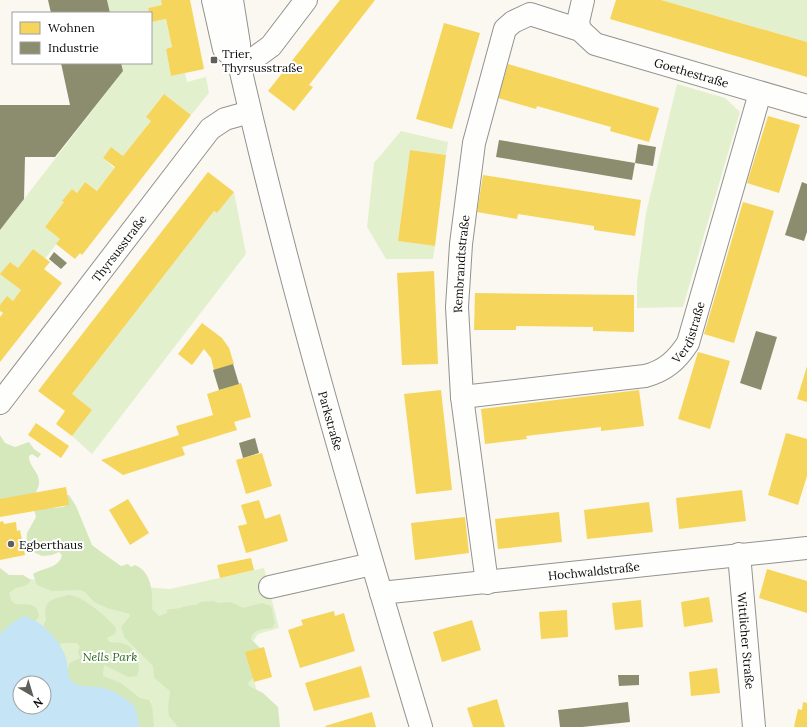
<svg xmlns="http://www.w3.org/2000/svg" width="807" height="727" font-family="Lora,serif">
<rect width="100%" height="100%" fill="#faf8f0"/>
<path fill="#e3f0ce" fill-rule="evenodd" d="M107 0H161L162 5 148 8 149 13H110Z
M661 0H807V42Z
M166 19 172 47 166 49 171 76 185 73 187 82 206 77 209 93 191 115 164 94 146 117 151 121 123 156 111 147 103 158 114 168 97 191 85 182 77 193 72 189 63 201 64 202 45 227 60 239 45 259 33 249 18 268 10 262 1 274 21 290 13 301 7 297 0 305V230L123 71 121 63H151V22Z
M677 84 725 98 740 112 683 307 637 308V282L646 213Z
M401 131 448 142 446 155 410 150 398 241 435 246 433 259H386L367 227 374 163Z
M234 192 246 254 92 454 72 436V394L214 211 217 213Z
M264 568 279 628 258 634 246 652 267 727H0V577L170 589ZM20 683H44V707H20Z"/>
<path fill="#d4e8bc" d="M0 435 5 443 15 447 29 442 34 449 41 454 38 458 32 454 29 456C29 471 47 474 35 494L0 505Z
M66 495H69L76 506 92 545C101 552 111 559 121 566L128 564 131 567 135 565C152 572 153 593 152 609L159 616 167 613V610L171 609C177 610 188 604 197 605L200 602 213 601 219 603 231 602 243 608 262 603 271 606 275 623 272 628C262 630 253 628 251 639L262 650 256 675 248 683 249 686 263 693 278 707 280 727H178L169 716 168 707 170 691 154 678 153 666 124 637 121 627 130 616V614L107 608 94 602 85 592 80 590 52 591 37 585 33 574C42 568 60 568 62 555L59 552 52 555 42 556 29 550 26 545 27 533 36 517 34 508C43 507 63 510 68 504Z
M0 568 9 575H23L31 580 27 585 16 588 9 593 11 600 15 604C26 605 37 601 39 616L35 622 3 635 0 634Z
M69 595C84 597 106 616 116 628L115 634 107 638 109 642C114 643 120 642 125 644 137 649 142 664 137 676L128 677 104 665 103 676 121 683 140 698 149 700 152 706 154 727H102L66 673 70 663 80 658 78 651 80 647 77 643H62L59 645 42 628 46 620C42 600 52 599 69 595Z"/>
<path fill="#c5e5f6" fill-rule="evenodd" d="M24 616C41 620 61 641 66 658 69 666 66 678 74 683 82 688 91 686 99 687 109 688 127 698 134 706 137 711 139 721 139 727H0V634L12 623ZM20 683H44V707H20Z"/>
<path fill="#f6d55c" d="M161 0H190L204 69 171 76 166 49 172 47 166 19 151 22V13H149L148 8 162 5Z
M340 0H375L309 85 313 87 294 111 268 91Z
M616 0H661L807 42V77L610 19Z
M444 23 480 33 452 129 416 119Z
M508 64 659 108 649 142 610 131 611 127 537 106 536 109 498 98Z
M164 94 191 115 82 255 80 253 75 259 56 244 60 239 45 227 64 202 62 201 72 189 77 193 85 182 97 191 115 167 103 158 111 147 123 156 151 121 146 117Z
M768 116 800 125 779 193 747 183Z
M410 150 446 155 435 246 398 241Z
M208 172 234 192 217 213 214 211 72 394 92 410 72 436 56 424 65 411 38 391Z
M483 175 641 200 635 236 594 230V226L518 214 517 219 477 212Z
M743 202 774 211 734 343 704 334Z
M33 249 50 262 44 269 62 283 0 362V317L3 313 0 311V305L7 296 13 301 21 290 0 274 10 262 18 268Z
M434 271 438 364 402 365 397 273Z
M475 293 634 295V332L593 331V327L516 326V330H474Z
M202 323 222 338 229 348 234 364 214 370 211 358 204 349 192 365 178 354Z
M698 352 730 361 710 429 678 419Z
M807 366V402L797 399Z
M241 383 251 417 234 422 237 430 182 447 185 455 123 475 101 460 179 435 176 426 213 415 207 394Z
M441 390 452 490 416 494 404 394Z
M639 390 644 426 601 431V427L526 436 527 439 485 444 481 409Z
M36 423 69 446 61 458 28 435Z
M786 433 807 439V476L798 505 768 495Z
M262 453 272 486 246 494 236 460Z
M66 487 69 505 0 517V499Z
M742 490 746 521 679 529 676 498Z
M128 499 149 533 130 545 109 510Z
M259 500 265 519 280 514 288 541 246 553 238 526 247 524 241 505Z
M649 502 653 532 587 539 584 510Z
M559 512 562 542 498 549 495 519Z
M465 517 469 553 415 560 411 523Z
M3 521 4 524 16 522 17 531 20 530 25 555 0 560V522Z
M251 558 254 570 220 578 217 565Z
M767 569 807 581V613L759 598Z
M709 597 713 622 684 627 681 602Z
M641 600 643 627 615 630 612 603Z
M567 610 568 637 541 639 539 612Z
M334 611 335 616 344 613 355 651 300 668 288 630 303 625 301 620Z
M472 620 481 650 442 662 433 632Z
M264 647 272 677 254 682 245 652Z
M361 666 370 697 314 711 305 683Z
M717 668 720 693 691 696 689 672Z
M497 699 505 727H473L467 708Z
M803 702 807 703V727H794L798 709 802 710Z
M372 712 376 727H326L325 726Z"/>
<path fill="#8c8c6e" d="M48 0H107L110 13H51Z
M61 63H121L123 71 55 157H25L24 199 0 230V105H70Z
M499 140 635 163 632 180 496 157Z
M638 144 656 147 653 166 635 163Z
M802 182 807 184V232L804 241 785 235Z
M54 252 67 263 61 269 49 259Z
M756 331 777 337 761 390 740 383Z
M233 364 239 384 219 390 213 370Z
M255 438 259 453 243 458 239 443Z
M618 675H639V685L619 686Z
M628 702 630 722 582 727H560L558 710Z"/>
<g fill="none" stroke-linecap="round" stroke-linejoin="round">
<defs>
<g id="minor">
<path d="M213 0 224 49 239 63"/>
<path id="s1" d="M232 0 239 44V63C290 287 355 507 421 727"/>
<path d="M580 30 578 22 583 0"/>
<path d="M239 63 253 59 271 46 306 0"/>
<path id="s2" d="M462 397 645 376C665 371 677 360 688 343L760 93"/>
<path id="s3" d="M0 403 210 129 225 119 250 112"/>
<path id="s4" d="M739 554 754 727"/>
<path id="s5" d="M487 583 462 397 457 307 461 244 474 143 505 29 513 22 530 14 580 30 595 44 807 106"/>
<path d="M270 587 372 564"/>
<path id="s6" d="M381 593 807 548"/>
</g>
</defs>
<use href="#minor" stroke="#93928f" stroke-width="24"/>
<use href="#minor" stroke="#fefefd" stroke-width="22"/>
</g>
<g fill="#5f5f5c" stroke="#fff" stroke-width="1.5">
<rect x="210" y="56" width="8" height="8" rx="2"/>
<circle cx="11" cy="544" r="4"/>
</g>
<g text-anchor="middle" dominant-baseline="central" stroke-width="4" stroke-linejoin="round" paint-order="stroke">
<g font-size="12" fill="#0c0c0c" stroke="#fff" text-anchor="start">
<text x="222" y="53">Trier,<tspan x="222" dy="14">Thyrsusstraße</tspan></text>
<text x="19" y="544">Egberthaus</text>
</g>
<g font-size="12" fill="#0c0c0c" stroke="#fff">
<text stroke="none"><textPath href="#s5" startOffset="764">Goethestraße</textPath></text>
<text stroke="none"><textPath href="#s3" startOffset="195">Thyrsusstraße</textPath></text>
<text stroke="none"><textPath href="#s5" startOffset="321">Rembrandtstraße</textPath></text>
<text stroke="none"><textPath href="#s2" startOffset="250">Verdistraße</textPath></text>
<text stroke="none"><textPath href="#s1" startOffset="433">Parkstraße</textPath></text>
<text stroke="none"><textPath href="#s6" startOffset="214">Hochwaldstraße</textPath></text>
<text stroke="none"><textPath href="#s4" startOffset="87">Wittlicher Straße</textPath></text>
</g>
<g font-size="12" font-style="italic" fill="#2b651b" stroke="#fff">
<text x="110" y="656">Nells Park</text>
</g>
</g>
<rect x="12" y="12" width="140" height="52" fill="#ffffff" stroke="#9e9e9e"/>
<rect x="20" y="22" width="20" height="12" fill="#f6d55c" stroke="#9e9e9e"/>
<text x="48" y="32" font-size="12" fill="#0c0c0c">Wohnen</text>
<rect x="20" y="42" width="20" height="12" fill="#8c8c6e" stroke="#9e9e9e"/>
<text x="48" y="52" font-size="12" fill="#0c0c0c">Industrie</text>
<g transform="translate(32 695) rotate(142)"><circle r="19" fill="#ffffff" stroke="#9e9e9e"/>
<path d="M0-3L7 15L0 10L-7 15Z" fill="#5f5f5c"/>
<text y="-6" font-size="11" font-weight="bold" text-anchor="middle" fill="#0c0c0c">N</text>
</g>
</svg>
